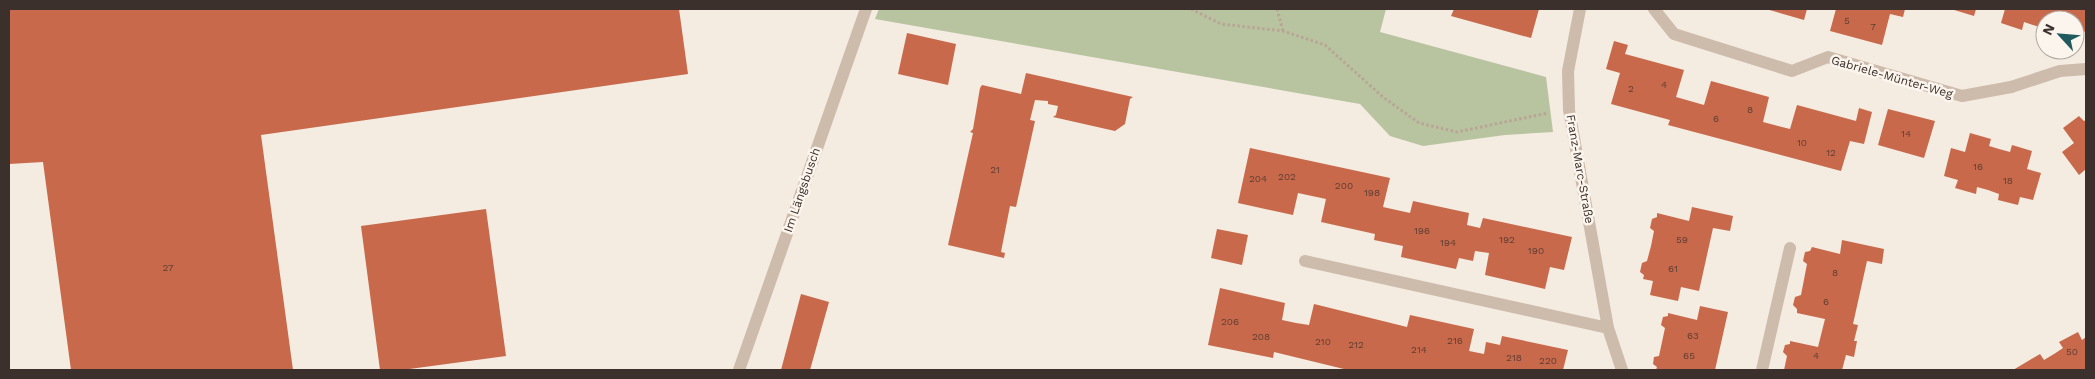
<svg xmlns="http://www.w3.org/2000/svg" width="2095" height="379" font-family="'Work Sans',sans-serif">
<rect width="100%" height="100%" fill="#f4ebe1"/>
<path fill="#b8c4a0" d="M879 9H1386L1380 32 1546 77 1553 132 1505 135 1423 146 1390 136 1360 104 875 19Z"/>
<path fill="#c8694b" d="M9 9H679L688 74 261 135 293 370H71L43 162 9 164Z
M1454 9H1539L1531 38 1451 16Z
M1766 9H1807L1804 20Z
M1836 9H1905L1903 17 1890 14 1882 45 1830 31Z
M1951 9H1976L1974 16Z
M2005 9H2086V32L2075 29V20H2045V35L2041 34 2043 28 2033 25 2024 22 2022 30 2001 23Z
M907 33 956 44 948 85 898 74Z
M1614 41 1628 45 1625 54 1684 70 1676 97 1704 105 1711 81 1769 97 1763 122 1790 129 1797 105 1856 121 1859 108 1872 112 1864 144 1850 141 1841 171 1668 125 1670 120 1611 104 1620 73 1606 69Z
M1026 73 1133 97 1130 99 1125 124 1115 131 1053 117 1056 115 1058 106 1048 104V101L1035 100 1030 120 1035 121 1016 207 1010 206 1001 252 1005 253 1004 258 948 245 973 133 970 132 973 129 980 88 982 85 1021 94Z
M1888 109 1935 121 1924 158 1878 145Z
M2079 116 2084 121 2086 120V169L2079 175 2062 152 2074 143 2063 128Z
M1970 133 1991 139 1989 146 1999 149 2010 152 2012 145 2032 151 2027 169 2041 173 2033 200 2020 197 2018 205 1998 200 1999 194 1988 190 1977 187 1976 194 1955 188 1958 180 1944 176 1951 148 1965 152Z
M1250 148 1390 178 1383 207 1410 213 1413 201 1469 213 1467 225 1480 228 1483 218 1572 237 1564 270 1550 267 1545 289 1485 275 1489 253 1475 251 1473 261 1459 258 1456 269 1401 257 1403 246 1374 240 1375 234 1321 222 1326 199 1298 193 1293 215 1238 203Z
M1692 207 1733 216 1730 231 1713 228 1699 291 1681 287 1678 301 1650 295 1653 281 1643 279 1644 275 1640 272 1642 263 1647 261 1651 246 1654 231 1650 228 1652 219 1657 217V213L1689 221Z
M486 209 506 356 402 370H380L361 226Z
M1217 229 1248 235 1242 265 1211 258Z
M1842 240 1884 249 1882 264 1867 261 1853 324 1858 325 1854 341H1857L1854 357 1846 355 1842 370H1784L1787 356 1783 352 1785 345 1790 344V341L1818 347 1825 319 1797 313V309L1793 305 1795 297 1801 295 1807 264 1803 261 1805 252 1810 251 1812 247 1840 254Z
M1220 288 1285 303 1282 320 1296 323 1309 325 1314 304 1407 327 1410 315 1474 329 1469 351 1484 354 1486 342 1500 345 1502 336 1568 350 1563 370H1348L1274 352 1273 358 1208 345Z
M801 294 829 302 810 370H781Z
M1700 306 1728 312 1715 370H1656L1657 367 1653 364 1654 357 1659 356 1665 328 1661 325 1663 317 1668 316V313L1697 320Z
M2078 332 2082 340 2086 337V370H2013L2040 354 2044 360 2054 354 2063 348 2059 342Z"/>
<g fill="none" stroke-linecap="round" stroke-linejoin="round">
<path stroke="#b9a596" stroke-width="3" stroke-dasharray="2.5 2.5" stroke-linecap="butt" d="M1191 9 1221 24 1283 31 1325 45 1383 97 1419 123 1457 132 1548 113
M1277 9 1283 31"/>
<path stroke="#cdbbac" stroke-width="12" d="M2011 87 2060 71 2086 69
M1762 370 1790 248"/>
<path stroke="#cdbbac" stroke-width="12" d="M1580 9 1568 71 1569 110 1608 328 1622 370
M1654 9 1674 34 1792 71 1828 57 1962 96 2011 87
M1305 261 1608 328
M739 370 866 9"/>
</g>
<g text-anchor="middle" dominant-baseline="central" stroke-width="5" stroke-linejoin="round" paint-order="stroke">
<g font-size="10" fill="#5e3e33">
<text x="1847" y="20">5</text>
<text x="1873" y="26">7</text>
<text x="1664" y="84">4</text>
<text x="1631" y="88">2</text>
<text x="1750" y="109">8</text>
<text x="1716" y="118">6</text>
<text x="1906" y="133">14</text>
<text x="1802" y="142">10</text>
<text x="1831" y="152">12</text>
<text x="1978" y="166">16</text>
<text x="995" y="169">21</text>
<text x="1287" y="176">202</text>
<text x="1258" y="178">204</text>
<text x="2008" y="180">18</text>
<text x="1344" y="185">200</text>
<text x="1372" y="192">198</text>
<text x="1422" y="230">196</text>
<text x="1507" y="239">192</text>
<text x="1682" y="239">59</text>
<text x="1448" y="242">194</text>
<text x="1536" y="250">190</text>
<text x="168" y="267">27</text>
<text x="1673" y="268">61</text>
<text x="1835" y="272">8</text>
<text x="1826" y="301">6</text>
<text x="1230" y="321">206</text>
<text x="1693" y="335">63</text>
<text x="1261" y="336">208</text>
<text x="1455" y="340">216</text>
<text x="1323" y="341">210</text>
<text x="1356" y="344">212</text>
<text x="1419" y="349">214</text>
<text x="2072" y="351">50</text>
<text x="1689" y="355">65</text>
<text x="1816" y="355">4</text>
<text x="1514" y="357">218</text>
<text x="1548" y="360">220</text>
</g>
<g font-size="12" fill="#3b302b" stroke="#fbf5ee">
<text transform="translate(1892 77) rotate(16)">Gabriele-Münter-Weg</text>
<text transform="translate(1580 169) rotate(80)">Franz-Marc-Straße</text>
<text transform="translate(802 190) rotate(-71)">Im Längsbusch</text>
</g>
</g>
<rect width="2095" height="379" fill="none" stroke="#3b302b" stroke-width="20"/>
<g transform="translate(2060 35) rotate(296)"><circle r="24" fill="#fbf5ee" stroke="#aea6a0"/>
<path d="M0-4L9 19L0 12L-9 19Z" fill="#1f5a5e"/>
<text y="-8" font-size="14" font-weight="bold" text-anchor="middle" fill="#3b302b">N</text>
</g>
</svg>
